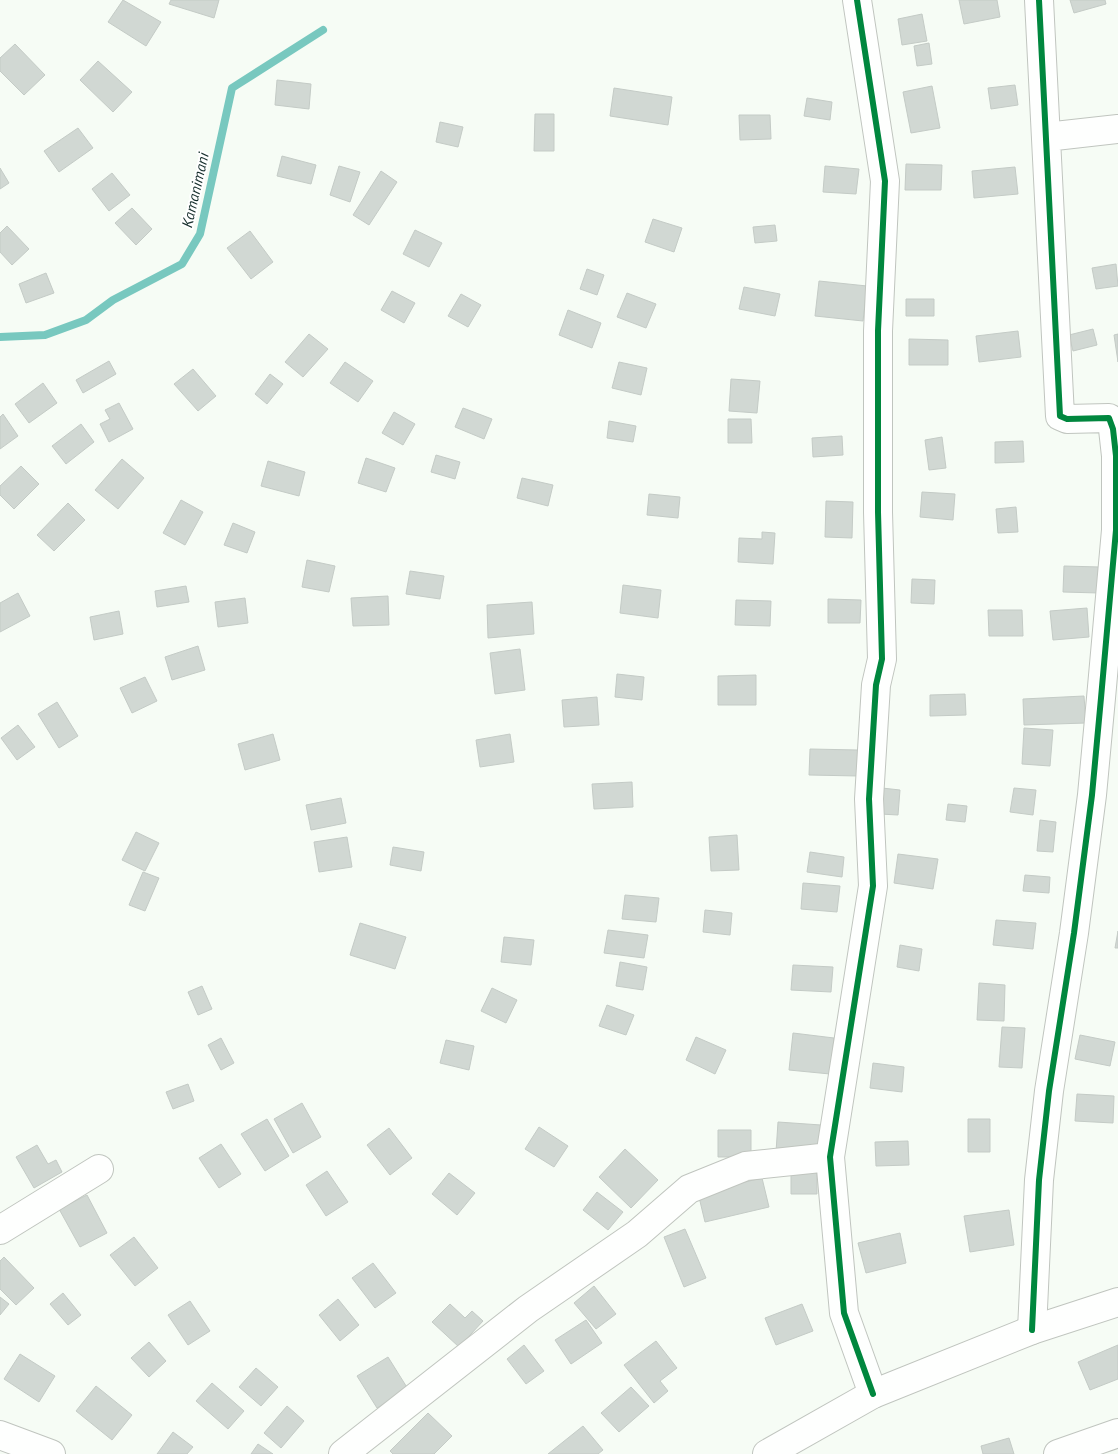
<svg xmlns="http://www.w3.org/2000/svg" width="1118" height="1454" font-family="'PT Sans',sans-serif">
<rect width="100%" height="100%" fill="#f6fcf5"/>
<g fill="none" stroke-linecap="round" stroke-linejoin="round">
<path stroke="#78c8bf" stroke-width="8" d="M0 337 45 335 86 320 113 300 182 264 200 234 232 88 323 30"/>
</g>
<path fill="#d1d8d3" stroke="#c4cbc6" d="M123 0 161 22 146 46 108 22Z
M171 0H219L214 18 169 4Z
M959 0H997L1000 17 964 24Z
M1070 0H1105L1106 4 1074 13Z
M922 14 927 41 902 45 898 19Z
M929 43 932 64 917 66 914 46Z
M15 44 45 75 24 95 0 71V58Z
M98 61 132 92 113 112 80 80Z
M277 80 311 84 309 109 275 105Z
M1015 85 1018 105 991 109 988 88Z
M932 86 940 128 911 133 903 92Z
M614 88 672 97 668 125 610 116Z
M807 98 832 102 830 120 804 116Z
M535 114H554V151H534Z
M739 115H770L771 139 740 140Z
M440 122 463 127 458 147 436 142Z
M78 128 93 148 59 172 44 151Z
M282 156 316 165 311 184 277 176Z
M906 164 942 165 941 190H905Z
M339 166 360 172 350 202 330 195Z
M825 166 859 169 856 194 823 192Z
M1015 167 1018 194 974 198 972 171Z
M0 168 9 183 0 189Z
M381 171 397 182 369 225 353 215Z
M112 173 130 195 109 211 92 189Z
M132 208 152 229 136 245 115 223Z
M653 219 682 228 674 252 645 242Z
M775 225 777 241 755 243 753 227Z
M7 226 29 249 12 265 0 252V233Z
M415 230 442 243 429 267 403 254Z
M250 231 273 262 251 279 227 248Z
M1116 264 1118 286 1096 289 1092 268Z
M587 269 604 275 597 295 580 289Z
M46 273 54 293 26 303 19 284Z
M819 281 867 286 863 321 815 316Z
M744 287 780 294 775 316 739 309Z
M392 291 415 303 404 323 381 310Z
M627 293 656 304 646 328 617 317Z
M461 294 481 305 468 327 448 316Z
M906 299H934V316H906Z
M568 310 601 323 592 348 559 335Z
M1093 329 1097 345 1073 351 1069 335Z
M1018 331 1021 357 979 362 976 336Z
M309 334 328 349 303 377 285 362Z
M1118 334V362L1114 335Z
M909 339 948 340V365H909Z
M109 361 116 374 83 393 76 380Z
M345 362 373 381 358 402 330 383Z
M619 362 647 368 641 395 612 388Z
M193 369 216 396 198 411 174 384Z
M270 374 283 384 267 404 255 394Z
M731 379 760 381 757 413 729 411Z
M43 383 57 403 29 423 15 404Z
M119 403 133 429 109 442 100 424 110 419 105 410Z
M463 408 492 419 484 439 455 427Z
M394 412 415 424 403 445 382 433Z
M3 414 18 436 0 449V417Z
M728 419H751L752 443H728Z
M609 421 636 426 633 442 607 438Z
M81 424 94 442 66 464 52 446Z
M842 436 843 455 813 457 812 438Z
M942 437 946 468 929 470 925 440Z
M1023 441 1024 462 995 463V442Z
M436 455 460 462 455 479 431 472Z
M366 458 395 468 386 492 358 483Z
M122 459 144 478 118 509 95 490Z
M268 461 305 472 299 496 261 486Z
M21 466 39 484 14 509 0 495V486Z
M522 478 553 485 548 506 517 498Z
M922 492 955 494 953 520 920 517Z
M649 494 680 497 678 518 647 515Z
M181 500 203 512 185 545 163 533Z
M826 501 853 502 852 538 825 537Z
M68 503 85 520 54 551 37 535Z
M1016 507 1018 532 998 533 996 509Z
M233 523 255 532 247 553 224 545Z
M762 532 775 533 773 564 738 562 739 538 762 539Z
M307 560 335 566 329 592 302 587Z
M1064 566 1100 567 1099 593 1063 592Z
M410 571 444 576 440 599 406 594Z
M912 579 935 580 934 604 911 603Z
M623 585 661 590 658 618 620 613Z
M186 586 189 602 157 607 155 591Z
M18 593 30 616 0 632V603Z
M388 596 389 625 353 626 351 598Z
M245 598 248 623 218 627 215 602Z
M828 599 861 600 860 623H828Z
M736 600 771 601 770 626 735 625Z
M532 602 534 634 488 638 487 605Z
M1087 608 1089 637 1053 640 1050 611Z
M988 610H1022L1023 636H989Z
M119 611 123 634 94 640 90 617Z
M198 646 205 670 172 680 165 657Z
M520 649 525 690 495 694 490 653Z
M617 674 644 677 642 700 615 697Z
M756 675V705H718V676Z
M145 677 157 701 132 713 120 688Z
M965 694 966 715 930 716V695Z
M1084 696 1086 723 1024 725 1023 699Z
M597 697 599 725 564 727 562 700Z
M57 702 78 736 59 748 38 714Z
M18 725 35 747 17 760 1 738Z
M1024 728 1053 730 1050 766 1022 764Z
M273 734 280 760 245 770 238 744Z
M510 734 514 762 480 767 476 740Z
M810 749 858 750V776L809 775Z
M632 782 633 807 594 809 592 784Z
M882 788 900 790 898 815 880 814Z
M1014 788 1036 790 1033 815 1010 812Z
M341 798 346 823 311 830 306 805Z
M948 804 967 806 965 822 946 820Z
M1040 820 1056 822 1053 852 1037 851Z
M136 832 159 843 145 871 122 860Z
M737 835 739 870 711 871 709 837Z
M347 837 352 867 319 872 314 842Z
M393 847 424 852 421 871 390 865Z
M810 852 844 857 842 877 807 872Z
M898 854 938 859 933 889 894 883Z
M143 872 159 878 145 911 129 905Z
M1025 875 1050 877 1049 893 1023 891Z
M803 883 840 886 837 912 801 909Z
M625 895 659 898 656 922 622 919Z
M705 910 732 913 730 935 703 932Z
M996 920 1036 923 1033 949 993 945Z
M360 923 406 937 395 969 350 955Z
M608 930 648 935 644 958 604 953Z
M1118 931V948H1115Z
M504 937 534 940 531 965 501 962Z
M900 945 922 949 919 971 897 967Z
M620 962 647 967 643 990 616 986Z
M793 965 833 967 831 992 791 990Z
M979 983 1005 985 1004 1021 977 1020Z
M202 986 212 1009 198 1015 188 992Z
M492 988 517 1000 506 1023 481 1011Z
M607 1005 634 1015 626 1035 599 1026Z
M1002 1027 1025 1028 1022 1068 999 1067Z
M793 1033 834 1038 830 1074 789 1070Z
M1080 1035 1115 1042 1110 1066 1075 1059Z
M696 1037 726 1050 715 1074 686 1060Z
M221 1038 234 1063 221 1070 208 1045Z
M446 1040 474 1046 469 1070 440 1063Z
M873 1063 904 1067 902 1092 870 1088Z
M188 1084 194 1101 173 1109 166 1092Z
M1077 1094 1114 1096 1113 1123 1075 1121Z
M302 1103 321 1137 293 1153 274 1119Z
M267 1119 289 1156 265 1171 241 1134Z
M968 1119H990V1152H968Z
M778 1122 821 1125 819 1155 776 1152Z
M539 1127 568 1146 554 1167 525 1149Z
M389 1128 412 1158 390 1175 367 1145Z
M718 1130H751V1157H718Z
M908 1141 909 1165 876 1166 875 1142Z
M221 1144 241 1174 219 1188 199 1158Z
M37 1145 48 1164 56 1160 62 1172 34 1188 16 1157Z
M625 1149 658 1180 631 1208 599 1177Z
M791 1170H817V1194H791Z
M327 1171 348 1202 326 1216 306 1185Z
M449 1173 475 1193 457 1215 432 1194Z
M762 1178 769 1207 705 1222 698 1193Z
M597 1192 623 1212 608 1230 583 1210Z
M87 1195 107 1233 80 1247 59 1209Z
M1009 1210 1014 1245 970 1252 964 1216Z
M685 1229 706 1278 684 1287 664 1237Z
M900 1233 906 1263 866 1273 858 1243Z
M134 1237 158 1268 135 1286 110 1255Z
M4 1257 34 1288 16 1305 0 1289V1261Z
M373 1263 396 1293 375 1308 352 1278Z
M594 1286 616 1314 596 1329 574 1303Z
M63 1293 81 1315 68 1325 50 1304Z
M0 1297 9 1304 0 1315Z
M338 1299 359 1325 340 1341 319 1315Z
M190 1301 210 1331 188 1345 168 1315Z
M450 1304 465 1318 472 1311 483 1321 459 1347 432 1322Z
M802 1304 813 1331 776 1345 765 1318Z
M586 1320 602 1343 571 1364 555 1340Z
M656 1341 677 1368 660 1381 668 1391 654 1403 624 1365Z
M149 1342 166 1361 149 1377 131 1358Z
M524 1345 544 1371 526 1384 507 1359Z
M1118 1345V1379L1090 1390 1078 1362Z
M20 1354 55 1376 39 1402 4 1379Z
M388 1357 408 1389 377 1408 357 1376Z
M256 1368 278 1387 261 1406 239 1387Z
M212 1383 244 1411 228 1429 196 1401Z
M96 1386 132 1415 112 1440 76 1411Z
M631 1387 649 1406 619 1432 601 1413Z
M287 1406 304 1421 281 1448 264 1433Z
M428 1413 452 1436 434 1454H393L390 1451Z
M583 1426 603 1450 598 1454H548Z
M173 1432 193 1447 187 1454H157Z
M1009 1438 1014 1454H983L981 1446Z
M258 1444 273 1454H251Z"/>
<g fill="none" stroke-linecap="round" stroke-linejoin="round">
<defs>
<path id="minor" d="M857 0 885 181 878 331V512L882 659 876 685 869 799 873 886 830 1157 844 1313 873 1394
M1046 137 1118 129
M0 1230 99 1169
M1032 1330 1039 1180 1049 1091 1074 933 1092 795 1101 698 1116 530V456L1113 429 1109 418 1067 419 1060 416 1039 0
M0 1435 51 1454
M343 1454 528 1309 637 1234 689 1189 746 1166 830 1157
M1058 1454 1118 1433"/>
<path id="tertiary" d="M767 1454 873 1394 1032 1330 1118 1302"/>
</defs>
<use href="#minor" stroke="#c0c5bf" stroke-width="30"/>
<use href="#tertiary" stroke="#c0c5bf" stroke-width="30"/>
<use href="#minor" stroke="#fefffe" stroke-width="28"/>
<use href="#tertiary" stroke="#fefffe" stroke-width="28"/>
<defs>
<path id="cycleway" d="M857 0 885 181 878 331V512L882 659 876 685 869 799 873 886 830 1157 844 1313 873 1394
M1032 1330 1039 1180 1049 1091 1074 933 1092 795 1101 698 1116 530V456L1113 429 1109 418 1067 419 1060 416 1039 0"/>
</defs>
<use href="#cycleway" stroke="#fff" stroke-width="9"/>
<use href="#cycleway" stroke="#00873e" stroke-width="6"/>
</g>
<g text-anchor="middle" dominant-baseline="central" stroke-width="4" stroke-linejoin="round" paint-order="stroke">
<g font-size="15" font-style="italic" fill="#172f2d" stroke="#fff">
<text transform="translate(195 190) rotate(-77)">Kamanimani</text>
</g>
</g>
</svg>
